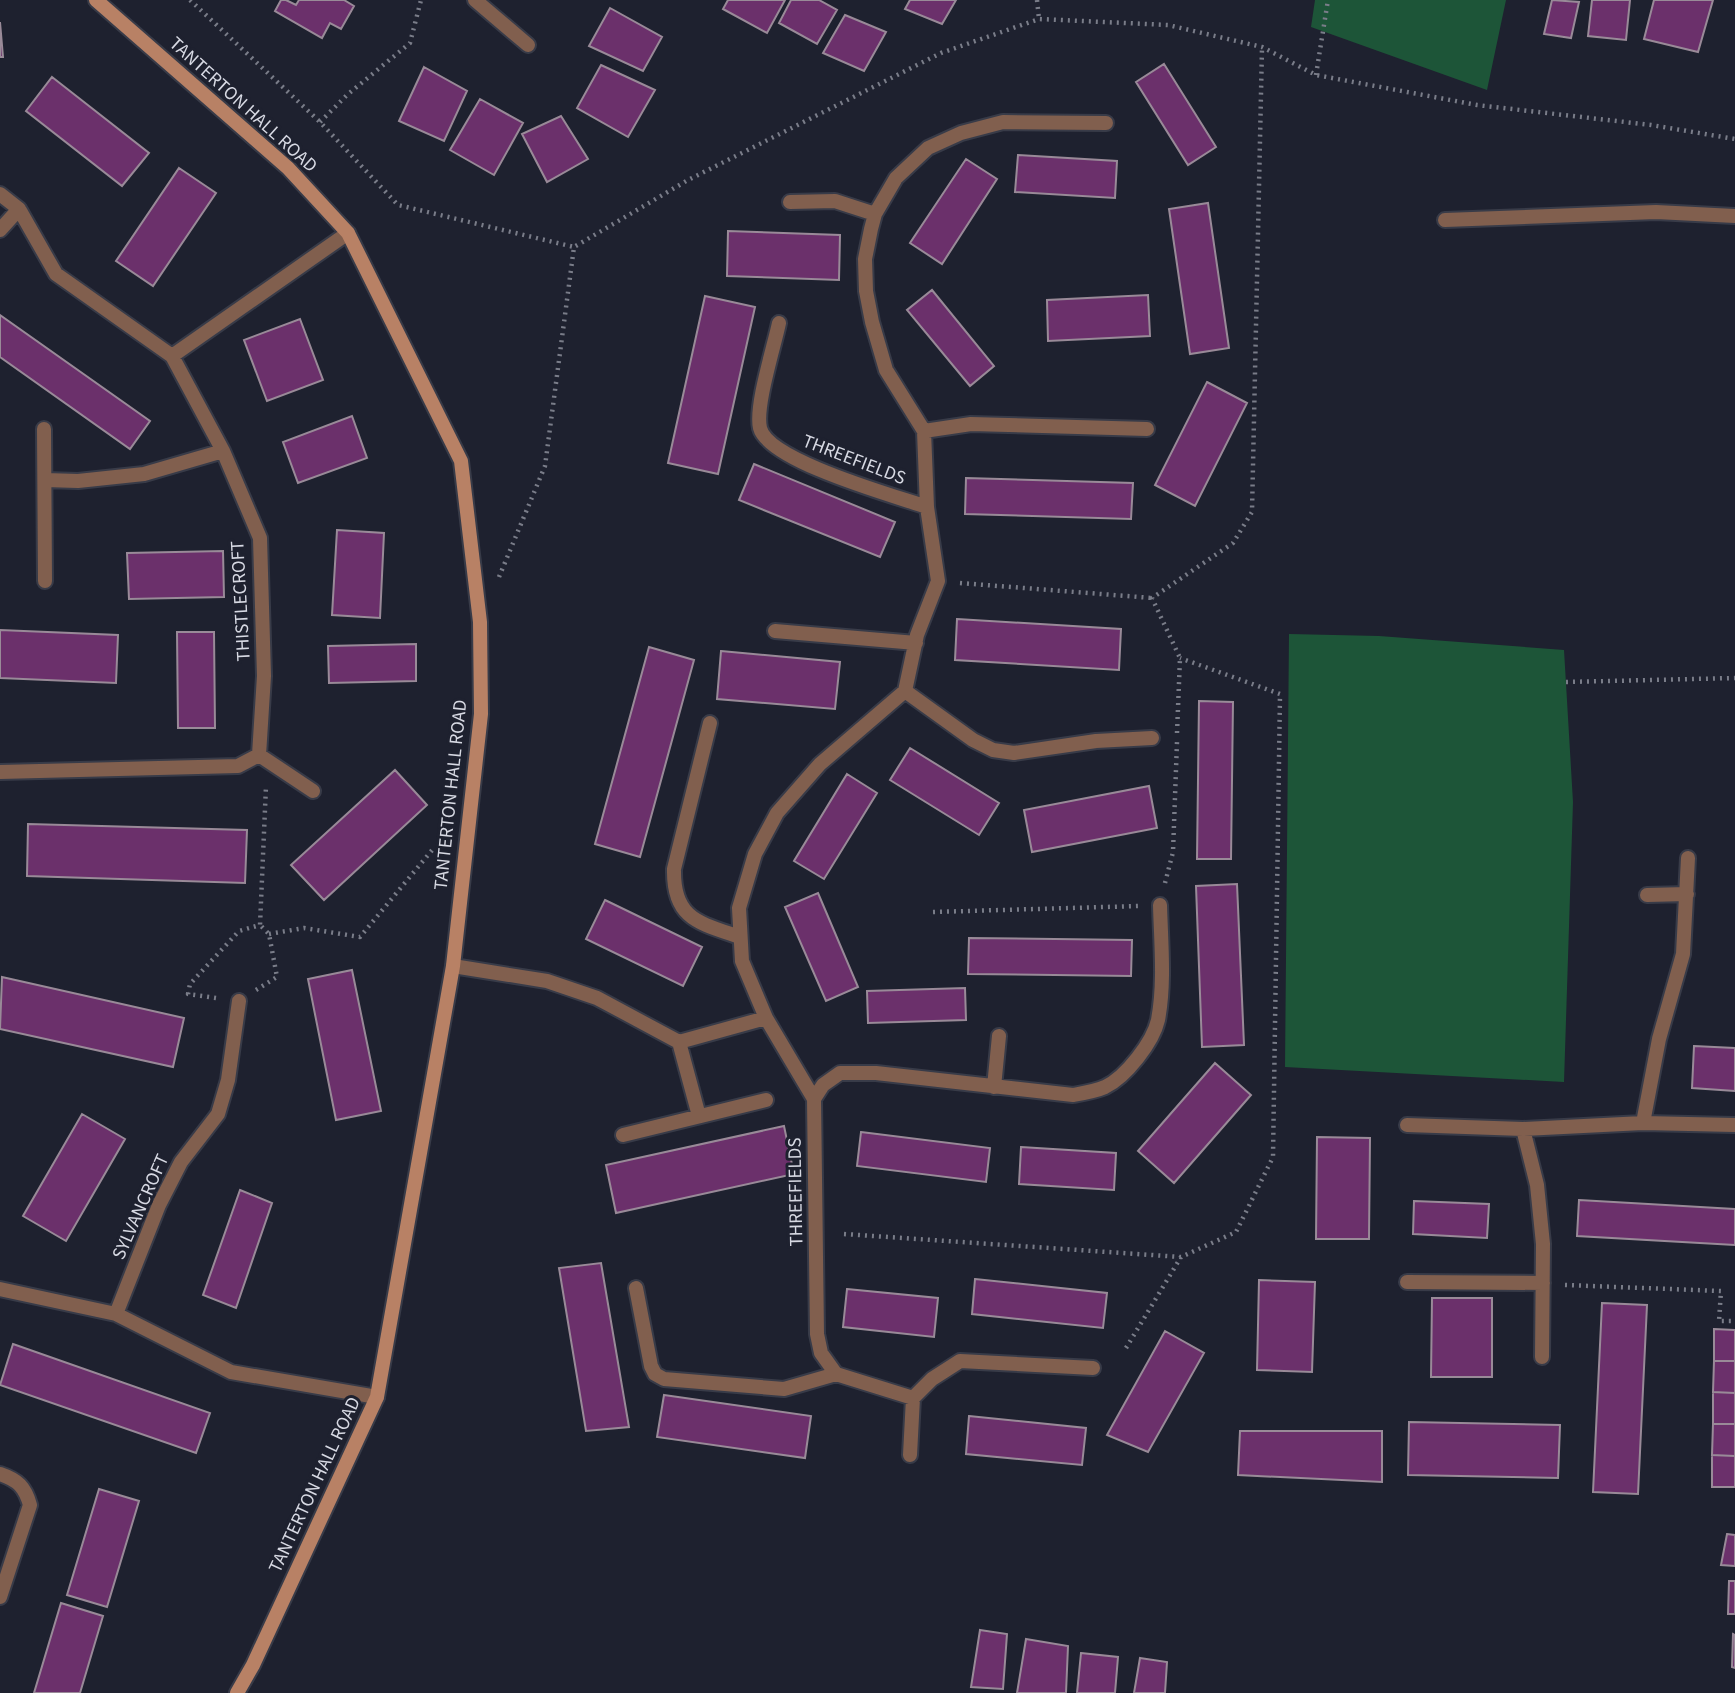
<svg xmlns="http://www.w3.org/2000/svg" width="1735" height="1693" font-family="'Source Sans 3',sans-serif">
<rect width="100%" height="100%" fill="#1e212f"/>
<path fill="#1d5538" d="M1315 0H1506L1487 90 1311 27Z
M1289 634 1379 636 1564 650 1573 802 1564 1082 1285 1067Z"/>
<path fill="#6b306b" stroke="#998a98" stroke-width="2" d="M281 0H286L296 5 299 0H344L354 6 341 29 330 23 322 38 275 11Z
M728 0H785L767 33 723 9Z
M791 0H819L837 10 817 44 779 23Z
M910 0H956L942 24 905 9Z
M1552 0 1579 2 1571 38 1544 34Z
M1592 0H1630L1626 40 1588 36Z
M1654 0H1713L1698 52 1644 39Z
M610 8 662 37 643 71 589 46Z
M845 15 886 32 864 71 823 53Z
M0 22 3 57H0Z
M1164 64 1216 147 1188 165 1136 82Z
M601 65 655 90 628 137 577 108Z
M424 67 467 91 444 141 399 121Z
M52 77 149 153 122 186 26 111Z
M480 99 523 123 494 175 450 150Z
M561 116 588 159 547 182 522 134Z
M1018 155 1117 161 1115 198 1015 192Z
M966 159 997 179 942 264 910 243Z
M179 168 216 193 153 286 116 261Z
M1208 203 1229 348 1190 354 1169 209Z
M728 231 840 235 839 280 727 276Z
M932 290 994 366 970 386 907 310Z
M1148 295 1150 336 1048 341 1047 300Z
M705 296 755 307 718 474 668 463Z
M0 315 150 421 130 449 0 357Z
M300 319 323 380 267 401 244 340Z
M1207 382 1247 403 1195 506 1155 485Z
M352 416 367 458 298 483 283 442Z
M754 464 895 522 880 557 739 500Z
M966 478 1133 483 1131 519 965 514Z
M337 530 384 533 380 618 332 615Z
M223 551 224 597 129 599 127 553Z
M957 619 1121 629 1119 670 955 660Z
M0 630 118 635 116 683 0 678Z
M177 632H214L215 728H178Z
M416 644V681L329 683 328 646Z
M649 647 694 660 640 857 595 844Z
M721 651 840 662 835 709 717 699Z
M1199 701 1233 702 1231 859H1197Z
M910 748 999 803 979 835 890 780Z
M395 770 427 805 324 900 291 865Z
M847 774 877 793 824 879 794 861Z
M1149 786 1157 828 1032 852 1024 810Z
M28 824 247 830 245 883 27 876Z
M1237 884 1244 1045 1202 1047 1196 886Z
M818 893 858 987 826 1001 785 907Z
M605 900 702 947 683 986 586 939Z
M969 938 1132 940 1131 976 968 974Z
M352 970 381 1111 336 1120 308 979Z
M2 977 184 1018 173 1067 0 1029Z
M965 988 966 1020 868 1023 867 991Z
M1694 1046 1735 1048V1091L1692 1088Z
M1215 1063 1251 1095 1174 1183 1138 1151Z
M82 1114 125 1139 66 1241 23 1216Z
M784 1126 794 1174 616 1213 606 1165Z
M861 1132 990 1148 986 1182 857 1166Z
M1317 1137 1370 1138 1369 1239H1316Z
M1021 1147 1116 1153 1114 1190 1019 1184Z
M240 1190 272 1203 236 1308 203 1295Z
M1579 1200 1735 1209V1245L1577 1236Z
M1414 1201 1489 1204 1487 1238 1413 1234Z
M601 1263 629 1427 586 1431 559 1268Z
M975 1279 1107 1293 1103 1328 972 1314Z
M1259 1280 1315 1282 1312 1372 1257 1370Z
M847 1289 938 1298 934 1337 843 1327Z
M1432 1298H1492V1377H1431Z
M1602 1303 1647 1305 1638 1494 1593 1492Z
M1714 1329 1735 1330V1361H1714Z
M1165 1331 1204 1353 1148 1452 1107 1435Z
M13 1344 210 1413 196 1453 0 1385Z
M1714 1361H1735V1393L1713 1392Z
M1713 1392 1735 1393V1424H1713Z
M664 1395 811 1416 805 1458 657 1437Z
M969 1416 1086 1428 1082 1465 966 1454Z
M1409 1422 1560 1425 1558 1478 1408 1475Z
M1713 1424H1735V1456L1712 1455Z
M1240 1431H1382V1482L1238 1475Z
M1712 1455 1735 1456V1487H1712Z
M99 1489 139 1501 107 1607 67 1595Z
M1727 1534 1735 1535V1566L1721 1565Z
M1729 1581H1735V1614H1728Z
M61 1603 103 1616 80 1693H34Z
M980 1630 1007 1634 1003 1689 971 1687Z
M1733 1634 1735 1635V1668L1732 1667Z
M1026 1639 1068 1646 1066 1693H1017Z
M1081 1653 1118 1657 1115 1693H1077Z
M1140 1658 1167 1662 1165 1693H1134Z"/>
<g fill="none" stroke-linecap="round" stroke-linejoin="round">
<defs>
<path id="lane" d="M1445 220 1656 212 1735 216"/>
<path id="street" d="M475 0 528 45
M0 194 19 209 56 274 172 356 223 451 260 538 264 676 259 755 238 766 0 772
M790 202 835 201 875 214
M0 230 19 209
M779 323C774 347 755 406 760 428 768 461 895 496 927 507
M172 356 348 233
M44 429 45 581
M924 431 971 424 1147 429
M45 480 78 481 144 474 223 451
M775 631 916 643
M905 691 973 740 993 750 1014 753 1096 741 1152 738
M710 723 674 869C673 919 699 923 740 937
M259 755 313 791
M1647 895 1687 894
M453 966 547 981 597 998 679 1042 766 1018
M679 1042 699 1116
M994 1087 999 1036
M814 1099 823 1085 840 1073H876L1073 1095C1084 1093 1096 1091 1105 1087 1126 1077 1153 1042 1158 1020 1165 983 1161 943 1160 905
M1643 1123 1659 1039 1683 954 1688 858
M1407 1125 1523 1129 1643 1123 1735 1125
M1523 1129 1537 1185 1543 1244 1542 1357
M623 1135 766 1100
M1407 1282 1543 1283
M636 1288 651 1366 655 1374 664 1379 784 1389 836 1374
M0 1289 116 1314 231 1372 377 1397
M116 1314 159 1205 181 1162 218 1114 228 1080 239 1001
M1093 1368 960 1361 932 1379 913 1398 836 1374 821 1353 817 1334 814 1099 766 1018 742 961 739 908 755 854 777 813 820 764 905 691 917 635 938 581 927 507 924 431 886 370 872 322 866 291 865 259 871 229 875 214 896 178 928 148 961 133 1003 122 1106 123
M910 1455 913 1398
M0 1474C18 1480 25 1487 30 1505L0 1597"/>
<path id="secondary" d="M96 0 288 168 348 233 461 461 480 622 481 714 453 966 377 1397 253 1665 237 1693"/>
</defs>
<use href="#lane" stroke="#383b48" stroke-width="18"/>
<use href="#street" stroke="#383b48" stroke-width="18"/>
<use href="#secondary" stroke="#383b48" stroke-width="18"/>
<path stroke="#7a7d89" stroke-width="4.5" stroke-dasharray="2 5" stroke-linecap="butt" d="M190 0 320 122 398 205 574 247
M1037 0 1039 19
M1316 75 1328 0
M320 122 347 95 410 43 421 0
M499 577 545 466 574 247 688 180 941 53 1039 19 1168 25 1262 47 1316 75 1477 105 1651 125 1735 139
M960 583 1152 598
M1566 682 1735 678
M1177 733 1180 658 1152 598 1233 543 1252 512 1262 47
M1165 883 1173 852 1177 742
M933 912 1139 906
M269 934 304 928 360 937 433 849 443 850
M256 990 277 977 269 934 260 925
M216 998 188 994 190 984 239 931 260 925 266 786
M844 1234 1181 1257 1236 1232 1273 1157 1280 694 1180 658
M1565 1285 1721 1291 1719 1321H1735
M1126 1348 1181 1257"/>
<use href="#lane" stroke="#815f4e" stroke-width="14"/>
<use href="#street" stroke="#815f4e" stroke-width="14"/>
<use href="#secondary" stroke="#b88165" stroke-width="14"/>
</g>
<g text-anchor="middle" dominant-baseline="central" stroke-width="6" stroke-linejoin="round" paint-order="stroke">
<g font-size="19" fill="#d7d9e3" stroke="#1e212f">
<text transform="translate(243 105) rotate(42)">TANTERTON HALL ROAD</text>
<text transform="translate(854 460) rotate(21)">THREEFIELDS</text>
<text transform="translate(241 601) rotate(-93)">THISTLECROFT</text>
<text transform="translate(451 795) rotate(-84)">TANTERTON HALL ROAD</text>
<text transform="translate(796 1192) rotate(-91)">THREEFIELDS</text>
<text transform="translate(141 1207) rotate(-66)">SYLVANCROFT</text>
<text transform="translate(315 1485) rotate(-65)">TANTERTON HALL ROAD</text>
</g>
</g>
</svg>
